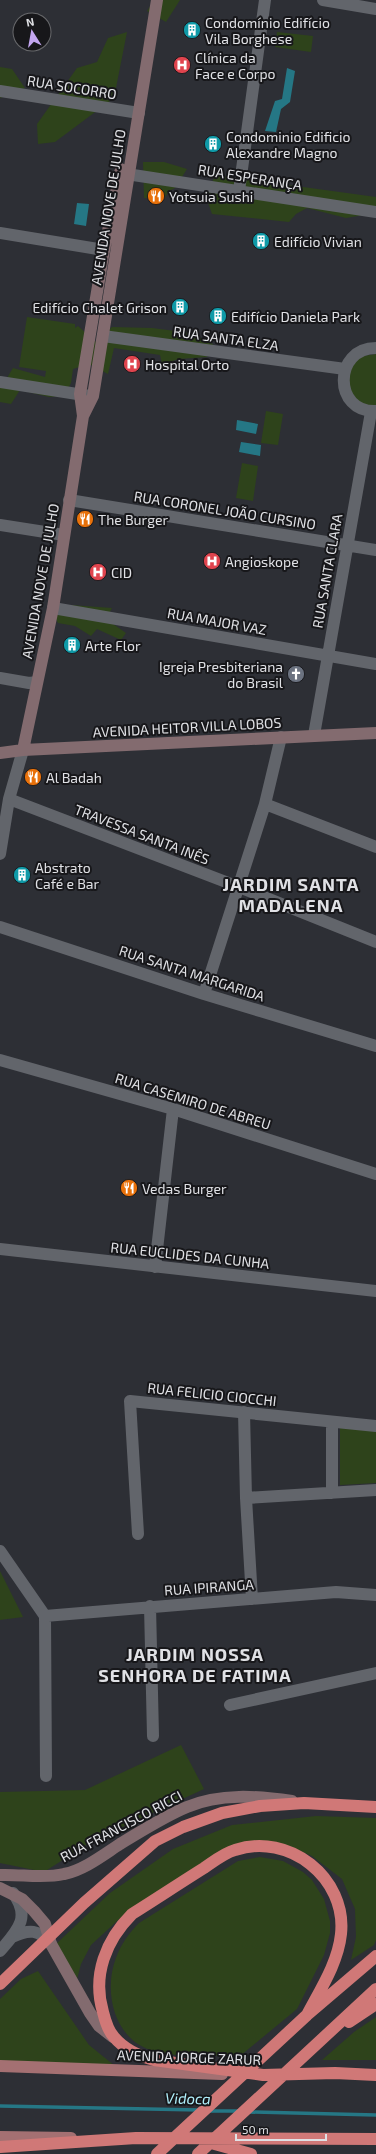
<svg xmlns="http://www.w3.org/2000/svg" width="376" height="2154" font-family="'Exo 2',sans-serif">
<rect width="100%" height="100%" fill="#2d2f35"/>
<path fill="#2e431b" d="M154 0H180L166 22 147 11Z
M127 32 114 98 55 142 38 144 37 124 77 68 97 62 108 38Z
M277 32 313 36 311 52 275 47Z
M0 67 12 69 25 88 0 98Z
M143 162H164L187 169 175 188 169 191 164 199 144 198Z
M216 175 376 197V213L346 218 307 208 296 214 289 222 212 214 205 194Z
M27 317 75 324V328L78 326 96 342 112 327 152 328 191 333 213 344 207 357 179 359 162 364 160 355 114 348 108 374 89 364 73 369 71 383 64 396 49 397 20 390 11 404 0 402V375L2 386 13 368 45 377 46 371 19 367Z
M376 354V407C349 410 337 366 363 356 367 355 372 355 376 354Z
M266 411 283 414 278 445 261 443Z
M242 463 258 466 253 501 236 498Z
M71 605 112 608 106 619 126 633 121 640 97 629 91 636 75 626 58 623 55 617Z
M340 1428 376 1430V1483L340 1485Z
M0 1571 23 1617 0 1620Z
M181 1745 204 1789 94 1840 44 1872 0 1863V1792L85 1790Z
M316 1816 376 1818V1940L374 1945 351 1960 356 1937 355 1909 342 1879 312 1856 284 1844 247 1843 129 1910 91 1945 81 1964 77 1979 55 1945 110 1893 173 1849 232 1825Z
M260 1857 283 1861 303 1872 312 1880 324 1899 330 1921V1933L324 1955 297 2009 240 2056C212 2055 179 2059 151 2050 114 2039 103 1991 116 1958 121 1944 129 1933 139 1923L238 1861Z
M38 1971 89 2045 115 2066 0 2063V1999L21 1979Z
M376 2017V2060H322L354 2032Z"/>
<path fill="#257785" d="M287 68 295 71 290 102 281 109 276 132 265 131 275 101 282 99Z
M77 203 89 204 86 226 74 224Z
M237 420 258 424 256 434 236 430Z
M241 442 261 445 260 456 239 452Z"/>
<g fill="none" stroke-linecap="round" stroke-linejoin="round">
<path stroke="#257785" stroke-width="3.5" d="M0 2106 199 2110
M209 2111H239
M249 2112 376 2115"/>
<path stroke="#62656b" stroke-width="12" d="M323 0 376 9
M0 91 139 113
M120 173 376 212
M239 191 265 0
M0 233 104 250
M103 336 345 369
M376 348C333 348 333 413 376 411
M0 382 90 396
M69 500 376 550
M0 525 64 535
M53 608 376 664
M0 678 29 683 37 682
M314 735 371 412
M9 799 239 887 376 942
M265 804 376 847
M0 854 9 799 23 750
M0 927 204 994 376 1046
M204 994 265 804 281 737
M0 1060 173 1109 376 1174
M0 1249 376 1291
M155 1267 173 1109
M244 1412 246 1498 252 1599
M332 1493V1422
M246 1498 376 1490
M138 1534 130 1401 376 1426
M0 1551 45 1616
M150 1606 153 1736
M45 1616 336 1592 376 1595
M45 1616 46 1776
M230 1705 376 1673
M12 1937C29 1929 39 1929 51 1944
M0 1951C16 1932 32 1918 13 1893"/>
<path stroke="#836b6f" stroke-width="12" d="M83 416 80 394 104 250 121 169
M23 750 53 608 83 416 93 396 157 0
M0 753 23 750 376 733
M0 1875C21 1874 43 1879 64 1874 84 1870 103 1855 120 1844 142 1831 163 1817 187 1807 220 1793 258 1796 292 1801
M0 1888 22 1899 34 1911 45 1924 51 1944 90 2013 99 2026 113 2037"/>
<path stroke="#a47072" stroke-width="12" d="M0 2066 222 2074
M0 2137 71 2138"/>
<path stroke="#d07877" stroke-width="12" d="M0 1984 84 1903 155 1841 183 1827 222 1813 260 1806 304 1803 376 1807
M307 2015C320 1990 338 1963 341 1934 347 1878 289 1832 235 1850 224 1853 213 1862 204 1868 180 1883 156 1899 132 1914 106 1940 92 1975 103 2012 105 2020 108 2031 114 2037 124 2049 139 2056 154 2060L263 2075 335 2073 376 2075
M349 2022 376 2004
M211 2143 251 2154
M0 2147 136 2138 376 2139
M157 2154 307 2015 376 1956
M198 2154 376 1989"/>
</g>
<defs>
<symbol id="building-disc" viewBox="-11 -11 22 22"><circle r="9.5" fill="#0f9aa8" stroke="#17171a"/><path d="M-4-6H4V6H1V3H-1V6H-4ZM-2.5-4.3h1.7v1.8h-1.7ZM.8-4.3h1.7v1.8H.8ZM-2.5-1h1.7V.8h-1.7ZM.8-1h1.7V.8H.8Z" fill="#fff"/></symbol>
<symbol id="hospital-disc" viewBox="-11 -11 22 22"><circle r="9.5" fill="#e0444e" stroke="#17171a"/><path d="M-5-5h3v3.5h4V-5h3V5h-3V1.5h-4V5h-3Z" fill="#fff"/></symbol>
<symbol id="restaurant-disc" viewBox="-11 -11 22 22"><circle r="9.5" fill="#e8710a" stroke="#17171a"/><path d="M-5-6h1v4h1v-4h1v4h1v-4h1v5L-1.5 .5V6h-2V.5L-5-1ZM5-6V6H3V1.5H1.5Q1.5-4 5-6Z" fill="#fff"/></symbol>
<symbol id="church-disc" viewBox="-11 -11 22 22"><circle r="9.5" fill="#6b7280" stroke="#17171a"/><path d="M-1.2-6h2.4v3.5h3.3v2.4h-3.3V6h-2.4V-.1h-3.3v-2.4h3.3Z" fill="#fff"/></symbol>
</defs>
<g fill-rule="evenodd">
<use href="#building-disc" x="182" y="20" width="20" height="20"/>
<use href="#hospital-disc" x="172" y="55" width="20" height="20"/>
<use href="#building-disc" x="203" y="134" width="20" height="20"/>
<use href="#restaurant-disc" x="146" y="186" width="20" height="20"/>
<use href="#building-disc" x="251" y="231" width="20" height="20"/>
<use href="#building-disc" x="170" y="297" width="20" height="20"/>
<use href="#building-disc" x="208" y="306" width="20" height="20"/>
<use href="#hospital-disc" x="122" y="354" width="20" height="20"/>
<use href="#restaurant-disc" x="75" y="509" width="20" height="20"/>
<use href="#hospital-disc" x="202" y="551" width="20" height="20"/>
<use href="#hospital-disc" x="88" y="562" width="20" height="20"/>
<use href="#building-disc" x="62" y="635" width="20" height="20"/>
<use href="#church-disc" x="286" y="664" width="20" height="20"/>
<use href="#restaurant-disc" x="23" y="767" width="20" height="20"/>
<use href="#building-disc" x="12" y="865" width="20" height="20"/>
<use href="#restaurant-disc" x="119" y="1178" width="20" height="20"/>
</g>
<g text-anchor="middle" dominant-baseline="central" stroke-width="4" stroke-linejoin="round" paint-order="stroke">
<g font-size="14" fill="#e0e1e5" stroke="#17171a" text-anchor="start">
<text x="205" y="22">Condomínio Edifício<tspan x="205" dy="16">Vila Borghese</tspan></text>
<text x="195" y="57">Clínica da<tspan x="195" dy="16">Face e Corpo</tspan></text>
<text x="226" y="136">Condominio Edificio<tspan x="226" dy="16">Alexandre Magno</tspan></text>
<text x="169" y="196">Yotsuia Sushi</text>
<text x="274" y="241">Edifício Vivian</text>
<text x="167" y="307" text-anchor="end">Edifício Chalet Grison</text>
<text x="231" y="316">Edifício Daniela Park</text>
<text x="145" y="364">Hospital Orto</text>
<text x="98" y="519">The Burger</text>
<text x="225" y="561">Angioskope</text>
<text x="111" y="572">CID</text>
<text x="85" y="645">Arte Flor</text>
<text x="283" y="666" text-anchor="end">Igreja Presbiteriana<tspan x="283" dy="16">do Brasil</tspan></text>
<text x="46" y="777">Al Badah</text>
<text x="35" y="867">Abstrato<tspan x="35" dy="16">Café e Bar</tspan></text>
<text x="142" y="1188">Vedas Burger</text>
</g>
<g font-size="14" fill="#e0e1e5" stroke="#17171a">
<text transform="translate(72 87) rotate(9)">RUA SOCORRO</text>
<text transform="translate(250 177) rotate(9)">RUA ESPERANÇA</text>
<text transform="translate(108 207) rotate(-81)">AVENIDA NOVE DE JULHO</text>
<text transform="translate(226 338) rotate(8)">RUA SANTA ELZA</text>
<text transform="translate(225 510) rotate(9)">RUA CORONEL JOÃO CURSINO</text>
<text transform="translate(327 571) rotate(-80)">RUA SANTA CLARA</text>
<text transform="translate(40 581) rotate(-80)">AVENIDA NOVE DE JULHO</text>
<text transform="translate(217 621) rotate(10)">RUA MAJOR VAZ</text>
<text transform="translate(187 727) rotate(-3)">AVENIDA HEITOR VILLA LOBOS</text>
<text transform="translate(142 834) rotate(21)">TRAVESSA SANTA INÊS</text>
<text transform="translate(192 973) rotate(18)">RUA SANTA MARGARIDA</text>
<text transform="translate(193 1101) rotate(17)">RUA CASEMIRO DE ABREU</text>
<text transform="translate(190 1255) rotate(6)">RUA EUCLIDES DA CUNHA</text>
<text transform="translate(212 1394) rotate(6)">RUA FELICIO CIOCCHI</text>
<text transform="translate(209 1587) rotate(-4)">RUA IPIRANGA</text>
<text transform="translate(121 1826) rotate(-28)">RUA FRANCISCO RICCI</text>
<text transform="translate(189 2057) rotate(2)">AVENIDA JORGE ZARUR</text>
</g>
<g font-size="15" font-style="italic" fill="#b0effb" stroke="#17171a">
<text transform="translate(188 2098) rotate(1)">Vidoca</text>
</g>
<g font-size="18" font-weight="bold" letter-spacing="1" fill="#e0e1e5" stroke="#17171a">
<text x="291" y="884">JARDIM SANTA<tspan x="291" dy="21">MADALENA</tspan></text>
<text x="195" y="1654">JARDIM NOSSA<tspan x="195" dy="21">SENHORA DE FATIMA</tspan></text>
</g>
</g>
<g transform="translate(32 32) rotate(349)"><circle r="19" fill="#17171a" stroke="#67686b"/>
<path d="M0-3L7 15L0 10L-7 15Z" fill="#c4a7f1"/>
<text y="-6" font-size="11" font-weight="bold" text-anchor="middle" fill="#e0e1e5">N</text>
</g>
<path d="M236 2134v6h90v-6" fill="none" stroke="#e0e1e5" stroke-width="2"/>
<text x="242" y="2134" font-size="12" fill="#e0e1e5" stroke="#17171a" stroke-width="3" paint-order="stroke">50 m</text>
</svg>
